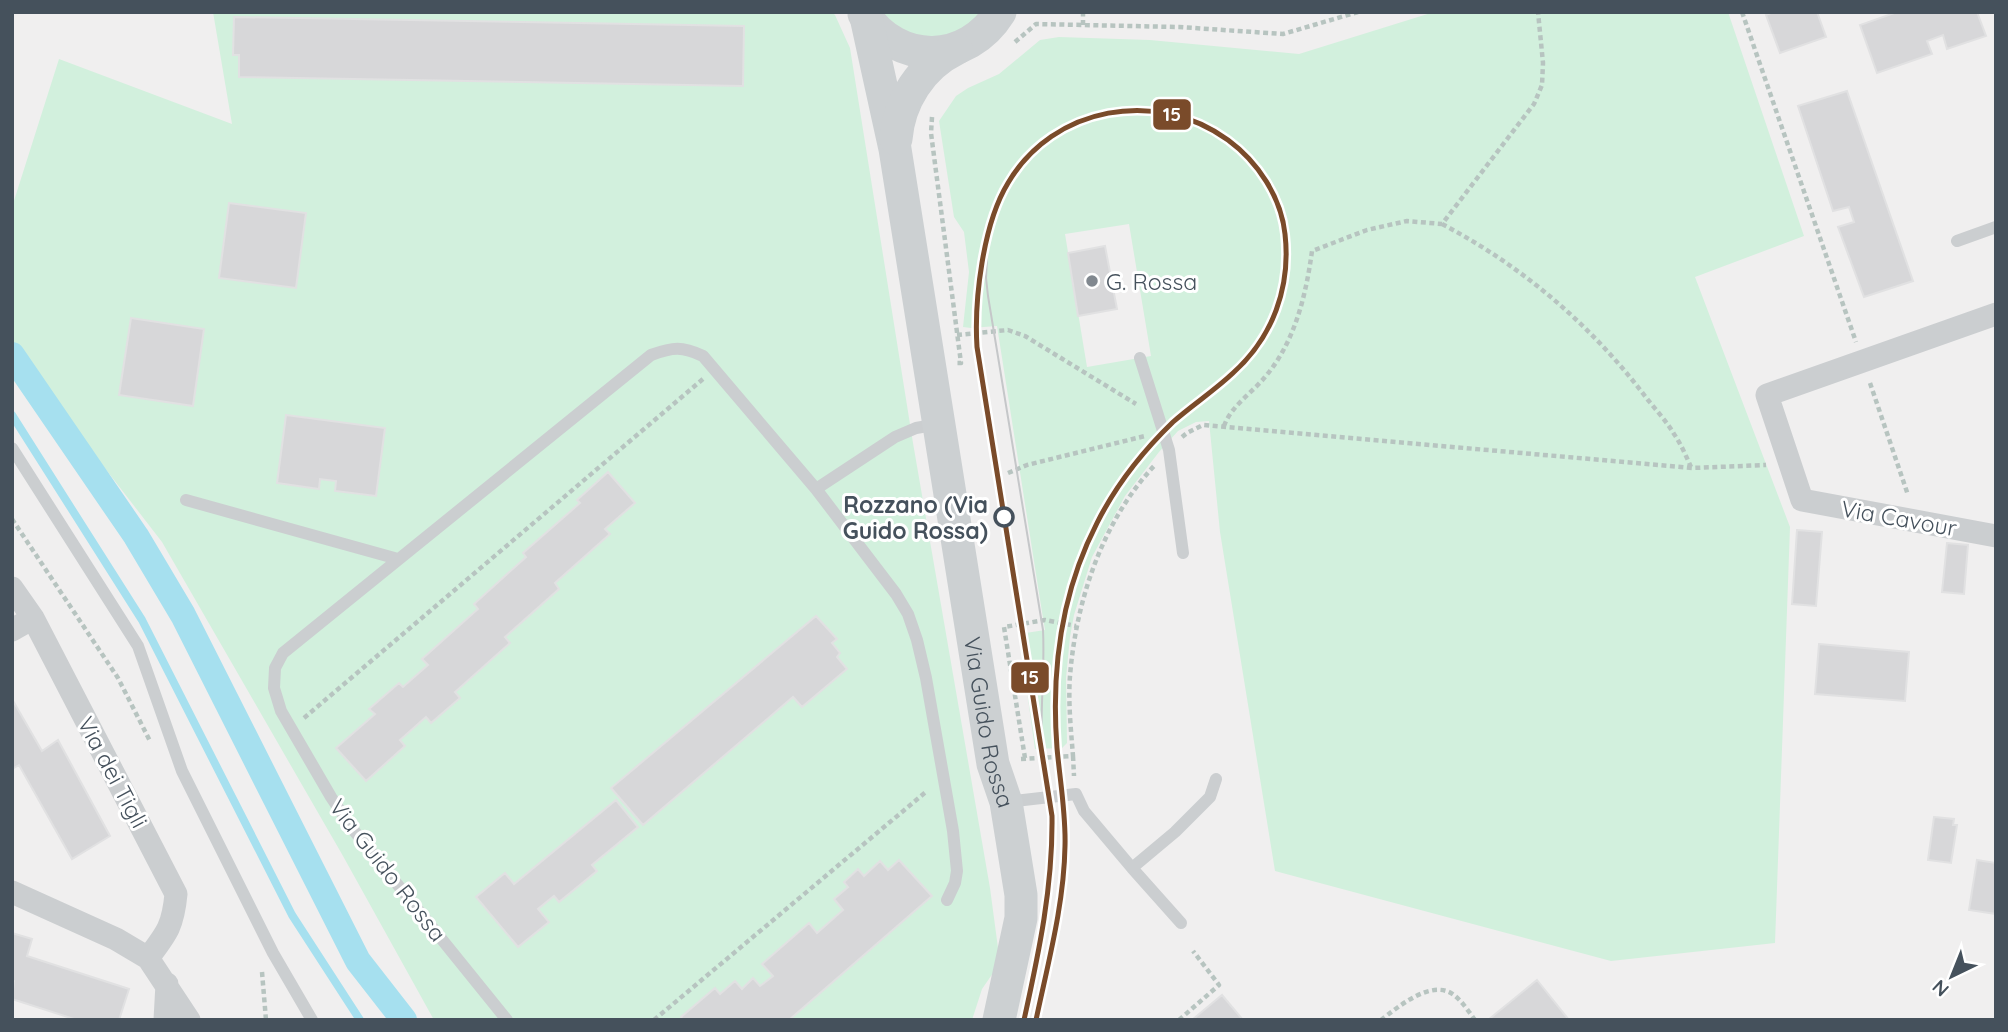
<svg xmlns="http://www.w3.org/2000/svg" width="2008" height="1032" font-family="Quicksand,sans-serif">
<rect width="100%" height="100%" fill="#f0efef"/>
<path fill="#d2f0dd" fill-rule="evenodd" d="M213 12H832L835 15 850 48 913 443 990 888 1000 963 982 989 972 1020H434L343 856 162 542 12 348V207L59 59 232 124Z
M879 12H982L966 29 937 39 906 34Z
M1434 12H1728L1804 236 1695 277 1790 527 1775 943 1611 961 1275 871 1220 532 1209 421 1196 422 1178 431 1159 452 1125 496 1092 557 1074 615 1070 637 1066 678 1067 743 1062 748 1035 749 1019 634 1045 630 1042 612 997 326 971 328 963 327 969 272 964 232 954 217 939 121 956 96 968 88 999 74 1040 40 1059 37 1150 40 1299 54ZM1129 224 1151 356 1087 367 1065 234Z"/>
<g fill="none" stroke-linecap="round" stroke-linejoin="round">
<path stroke="#a6e0ef" stroke-width="8" d="M12 415 142 620 292 915 360 1020"/>
<path stroke="#a6e0ef" stroke-width="26" d="M12 355 136 536 183 615 358 961 404 1020"/>
</g>
<path fill="#d7d7d9" stroke="#e1e1e2" stroke-width="2" d="M1773 12H1817L1826 37 1780 53 1766 15Z
M1897 12H1977L1986 36 1947 49 1943 35 1927 41 1932 54 1877 73 1860 25Z
M234 17 744 26 743 86 239 77V55H233Z
M1847 91 1913 281 1864 297 1838 227 1854 222 1849 207 1833 211 1798 106Z
M229 203 306 213 296 288 219 278Z
M1105 246 1117 309 1078 316 1068 253Z
M131 318 204 329 193 406 119 395Z
M286 415 385 428 376 496 335 491 336 481 320 479 319 489 277 483Z
M608 472 635 503 605 529 610 534 555 583 559 589 505 637 510 643 455 692 460 698 431 723 426 717 400 740 405 746 366 781 336 748 375 714 369 709 399 683 403 687 428 665 422 659 478 609 474 604 526 557 523 553 580 503 577 500Z
M1797 530 1822 532 1816 606 1792 604Z
M1947 543 1968 545 1964 594 1942 592Z
M816 616 837 639 832 643 840 653 837 657 847 669 802 707 793 697 643 825 611 788Z
M1819 644 1909 652 1905 701 1815 694Z
M12 699 42 751 58 740 110 836 72 859 19 765 12 769Z
M616 800 638 827 592 865 597 871 559 902 554 896 538 909 549 922 518 947 476 897 505 873 514 884Z
M1934 817 1954 819 1953 825H1957L1951 863 1928 860Z
M899 860 932 896 789 1020H683L681 1017 715 988 720 994 735 981 742 989 753 978 760 986 773 976 762 964 809 923 817 933 843 910 834 899 848 887 844 882 858 869 864 876 880 861 888 870Z
M1977 860 1996 863V914L1969 910Z
M12 933 32 939 27 956 129 989 119 1020H77L12 999 14 981 12 980Z
M1537 980 1569 1020H1488Z
M1222 995 1243 1020H1192Z"/>
<g fill="none" stroke-linecap="round" stroke-linejoin="round">
<path stroke="#b7c4c0" stroke-width="4.5" stroke-dasharray="5 3.5" stroke-linecap="butt" d="M1742 12 1856 342
M1083 25V12
M1015 42 1036 24 1179 27 1283 34 1358 12
M932 117 931 133 961 363H955
M1442 224C1524 267 1593 327 1648 400 1657 411 1667 422 1674 434 1681 444 1686 456 1691 467
M957 335 1008 330 1025 336 1136 404
M1870 383 1908 495
M1224 426C1231 406 1252 393 1265 377 1295 342 1306 295 1312 251L1367 230 1407 221 1442 224 1534 104 1542 85 1543 63 1538 12
M1182 437 1187 433 1203 425 1692 468 1766 465
M1008 473 1027 465 1145 436
M12 519 118 678 150 741
M304 718 703 379
M1073 756 1074 776
M1025 758 1004 627 1045 620 1076 626
M1021 759 1073 756C1071 730 1068 702 1070 676 1076 601 1102 522 1154 466
M262 972 266 1020
M654 1020 927 791
M1179 1020 1219 985 1193 951
M1381 1020C1398 1007 1432 978 1454 995 1462 1001 1469 1012 1475 1020"/>
<path stroke="#cbced0" stroke-width="12" d="M1957 241 1996 227
M1140 358 1169 450 1183 553
M12 448 138 646 182 771 273 953 312 1020
M816 489 895 437 916 428 939 424
M186 500 398 559
M1006 802 1076 794 1084 811 1132 868 1175 832 1210 797 1216 779
M1132 868 1181 923
M507 1020 351 827 331 797 281 711 274 688 275 668 283 653 651 355C673 347 682 346 703 356L816 489 896 594 908 614 917 640 926 678 953 831 957 871 955 883 947 900"/>
<path stroke="#cbced0" stroke-width="23" d="M1996 314 1767 395 1802 500 1996 536
M12 588 33 618 176 894C173 926 167 933 148 958
M12 630 33 618
M12 892 116 939 148 958 189 1020
M165 1020 167 984"/>
<g stroke="#ccd0d2" stroke-width="33">
<path d="M864 14C898 66 967 65 1000 12"/>
<path id="s1" d="M866 17 895 149 993 764 1006 802 1021 895V918L999 1020"/>
<path d="M896 139C899 101 921 66 956 49"/>
</g>
<path stroke="#c5c7c9" stroke-width="2" d="M988 239 986 278 988 296 1043 630C1045 669 1040 708 1042 747"/>
<defs>
<path id="tram-1" d="M1024 1020C1039 952 1053 886 1052 816L977 347C974 300 983 224 1008 183 1053 106 1157 88 1228 140 1258 162 1281 197 1285 234 1291 287 1273 337 1233 373 1214 391 1192 405 1173 422 1143 451 1116 485 1097 523 1061 593 1051 670 1057 748 1060 781 1066 814 1065 846 1064 905 1048 963 1036 1020"/>
</defs>
<use href="#tram-1" stroke="#fff" stroke-width="10"/>
<use href="#tram-1" stroke="#7a4b2a" stroke-width="5"/>
</g>
<circle fill="#81888f" stroke="#fff" stroke-width="2.5" cx="1092" cy="281" r="7"/>
<circle fill="#fff" stroke="#45515c" stroke-width="3.5" cx="1004" cy="517" r="9"/>
<g text-anchor="middle" dominant-baseline="central" stroke-width="6" stroke-linejoin="round" paint-order="stroke">
<g font-size="23" fill="#45515c" stroke="#fff" text-anchor="start">
<text x="1106" y="281">G. Rossa</text>
</g>
<g font-size="23" font-weight="bold" fill="#45515c" stroke="#fff" text-anchor="end">
<text x="988" y="504">Rozzano (Via<tspan x="988" dy="26">Guido Rossa)</tspan></text>
</g>
<g font-size="23" fill="#45515c" stroke="#fff">
<text transform="translate(1899 518) rotate(10)">Via Cavour</text>
<text stroke="none"><textPath href="#s1" startOffset="716">Via Guido Rossa</textPath></text>
<text transform="translate(113 772) rotate(62)">Via dei Tigli</text>
<text transform="translate(388 870) rotate(52)">Via Guido Rossa</text>
</g>
</g>
<g stroke="#fff" stroke-width="2.5">
<rect x="1152" y="98" width="40" height="33" rx="7" fill="#7a4b2a"/>
<rect x="1010" y="661" width="40" height="33" rx="7" fill="#7a4b2a"/>
</g>
<g font-size="19" text-anchor="middle" font-weight="bold" fill="#fff">
<text x="1172" y="121">15</text>
<text x="1030" y="684">15</text>
</g>
<rect width="2008" height="1032" fill="none" stroke="#45515c" stroke-width="28"/>
<g transform="translate(1952 976) rotate(223)" stroke="#ffffff" stroke-width="5" paint-order="stroke">
<path d="M0-5L12 26L0 18L-12 26Z" fill="#45515c"/>
<text y="-10" font-size="19" font-weight="bold" text-anchor="middle" fill="#45515c">N</text>
</g>
</svg>
